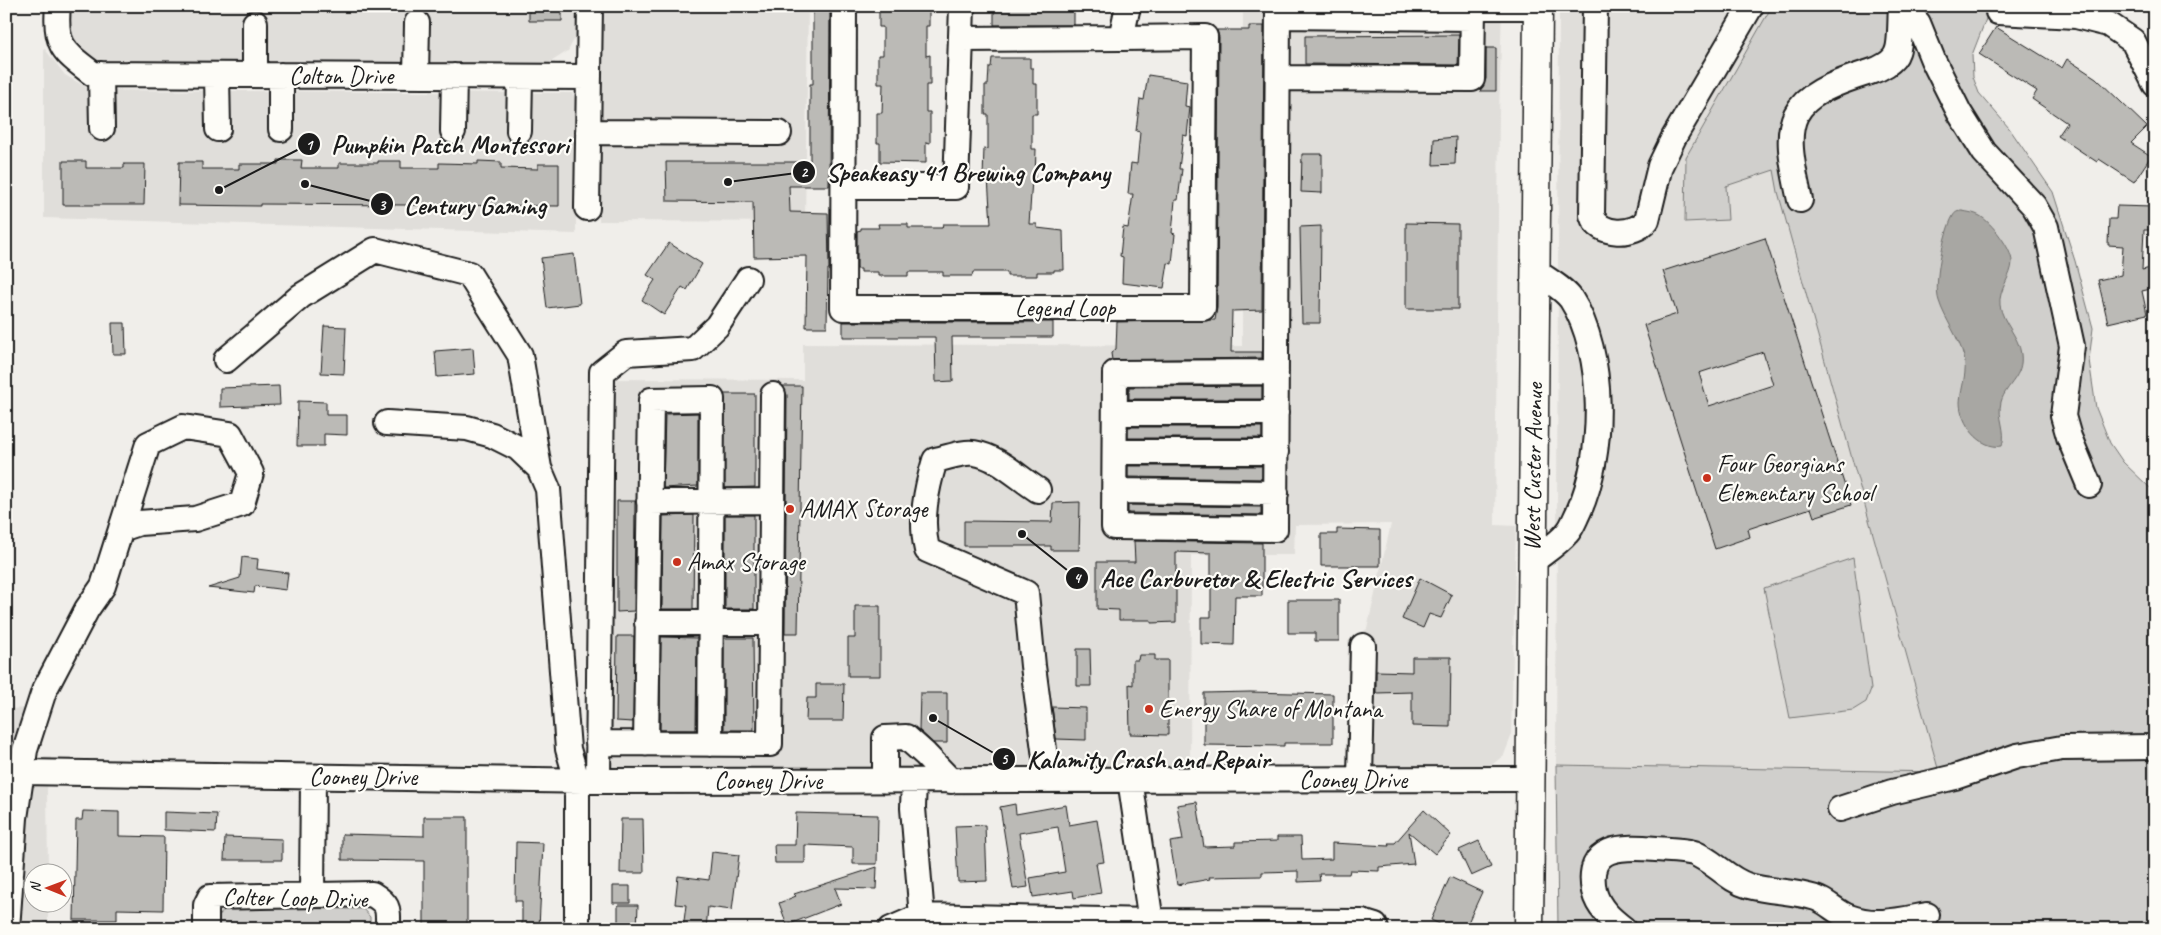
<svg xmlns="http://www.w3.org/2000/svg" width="2161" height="935" font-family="Caveat,sans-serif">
<rect width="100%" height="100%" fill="#f0eeea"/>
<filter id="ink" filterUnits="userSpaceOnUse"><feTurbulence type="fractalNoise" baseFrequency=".02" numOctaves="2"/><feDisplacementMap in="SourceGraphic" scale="10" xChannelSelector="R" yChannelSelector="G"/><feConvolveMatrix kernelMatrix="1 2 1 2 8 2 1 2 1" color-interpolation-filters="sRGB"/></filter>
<g filter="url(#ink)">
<path fill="#e0deda" d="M68 6H579V30L568 51 549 63 100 64 81 51 65 32Z
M602 6H808L805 222 599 221Z
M1243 6H1502L1499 115 1495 525 1516 526 1511 737 1504 755 1488 768 1346 773 1348 641 1367 629 1391 524 1295 525 1294 555H1191L1190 773 598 781 599 379 803 380V344L1242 346Z
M1559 6H1892L1778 192 1939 773 1556 765Z
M44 48 65 75 91 90 572 93 577 101 576 234 44 218Z
M33 708 32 757H51L47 790 48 872H32V902L48 903V929H6V709Z"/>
<path fill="#d0cfcc" stroke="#767674" d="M1772 6H1991L1972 55 1973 77 1979 93 2009 128 2053 192 2075 261 2093 328 2089 360 2096 408 2110 443 2123 462 2149 487 2155 490V929H1558L1556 765 1939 772 1778 192 1774 170 1726 186 1728 220 1685 222 1686 157Z
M1853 558 1871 689 1866 702 1853 710 1790 718 1764 588Z
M228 908 363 909 370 917V929H218C218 919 219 912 228 908Z"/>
<path fill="#a8a7a3" stroke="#706f6d" d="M1962 211C1968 212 1975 213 1980 216 1991 222 2012 249 2012 262 2012 276 1998 290 2000 305 2002 322 2019 336 2021 354 2024 377 2006 384 2001 402 1997 418 2007 430 2002 446 1980 450 1960 423 1960 402 1961 387 1968 372 1964 357 1959 337 1945 320 1939 301 1933 285 1944 231 1953 216 1955 212 1958 211 1962 211Z"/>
<path fill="#bbbab6" stroke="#1c1c1c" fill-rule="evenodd" d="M529 6H562V21H529Z
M813 6H830L829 186H789L790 212 828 213 829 269H828L827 327H806L807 256 754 257 753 202 667 201 666 162H810V84H813Z
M879 6H929V26H926V56L930 55V85H926V112H930V143L926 142V163L880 162V143H877V113H882L883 84H878V55H883V27H879Z
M994 7H1074V25H994Z
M1249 26H1264L1262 310 1232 311 1231 352H1262V358L1112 360 1111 353 1116 349 1117 322 1215 320 1217 308 1219 37 1217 30H1249Z
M1996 27 2062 68 2067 59 2096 78 2147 127 2131 143 2151 156 2134 182 2099 159 2097 162 2058 136 2067 123 2032 99 2037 91 1979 54Z
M1459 35 1458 65 1305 64V36Z
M1486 48H1496V91H1480L1486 79Z
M992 58H1030V68H1033V84H1037V114H1032V149H1036L1035 179H1032L1029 224H1037V228L1063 231 1064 270H1054V272H1037V276H1007V272H973L972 276H943V272H908V276H878V272H861V269H857V231L861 230V228H879L878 224H908V228H942L943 224H991L988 178H983L984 148 988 149V114H985V85H988L989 67H991Z
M1148 75 1187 81 1185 106 1190 107 1187 136 1183 135 1179 169H1182L1178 200H1175L1172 233 1175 234 1172 264 1168 263 1164 288 1122 283 1123 257 1120 256 1123 227 1128 228 1133 194H1128L1131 163 1137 164 1140 132 1136 131 1140 99 1144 100Z
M1456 137 1455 164 1433 165 1434 139Z
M1302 154H1322V193L1301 192Z
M278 160H302L301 168H339V163H378V161H401V168H439V163L478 164V161L501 162V168L538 169V164H559V206L260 204V206L178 205 179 162H202V169H239V164H278Z
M63 161H86V168H124V164H145L144 205H63Z
M2117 206 2152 207 2151 230H2144L2142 270 2155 267V288L2142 291 2147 314 2108 323 2098 280 2121 275 2123 246 2108 245 2109 219H2116Z
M1406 223 1458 224V309H1406Z
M1321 226 1320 323H1302L1300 227Z
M1765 238 1851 505 1814 517 1811 508 1748 529 1750 537 1715 549 1644 325 1677 314 1663 271ZM1763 352 1773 385 1709 406 1699 373Z
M669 243 702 264 687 290 682 287 664 315 642 300 655 280 647 275Z
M574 254 580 304 547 308 541 258Z
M843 322H1053V337H952L953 381 936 382 935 337H843Z
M112 323H125L126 354H113Z
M324 326 346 327 344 374 321 373Z
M473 348 475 374 437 377 435 351Z
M279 386 280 405 220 407V388Z
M783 386H802L798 633H785L787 395Z
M1262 386V399H1129V387Z
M724 394H755V487L725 488Z
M298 401 326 402V415H347V435L324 434V446H297Z
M698 413V486L663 488 665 414Z
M1128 427H1262V438H1128Z
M1128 466H1262V479L1128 477Z
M617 501H635L634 611 617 612Z
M1080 502 1079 550H1051V546H964V521L1052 522 1053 503Z
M1128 505 1261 507V515L1128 513Z
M694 515 693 609H662L663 516Z
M725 515H754V609H725Z
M1337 529 1380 530V566H1321V534H1337Z
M1134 541 1262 543V596H1235L1234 645 1201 644V617H1211V553L1176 552V622L1151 623V620H1119V610L1097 609V562H1135Z
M242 557 258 559 257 569 288 573 286 590 255 586 254 593 208 588 240 578Z
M1420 578 1452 595 1441 618 1429 614 1423 628 1402 619Z
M1288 600H1339V641H1315V633H1288Z
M855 606H880V676H848V638H855Z
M617 636H634L633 722 616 721Z
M661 637 697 638 696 730H660Z
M724 638H753L754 730H724Z
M1077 649H1090L1091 686H1077Z
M1139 655H1155V660H1168V735L1130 734 1129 684 1133 685V660H1138Z
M1412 657H1451L1450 727 1412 726V692L1376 693V671L1412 672Z
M816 684H844L843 721H806L807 698H816Z
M1250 692 1333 694V743H1284V746L1204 745V693Z
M920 693H947V743H933L919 730Z
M1052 707 1086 708V740L1056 739Z
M1197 802 1204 847 1235 846V842L1277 841V837H1301L1302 860 1332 859V843L1389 846 1388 843H1395L1424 810 1451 835 1435 854 1409 832 1414 864 1379 867V871L1350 870 1349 874H1319L1320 881 1298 882V871L1262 872V876L1209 877 1210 879 1177 885 1170 842 1183 840 1177 805Z
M1015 804 1016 814 1066 805 1069 825 1097 820 1104 862 1096 863 1101 893 1074 898 1073 891 1033 897 1030 878 1065 872 1058 827 1019 833 1028 887 1013 889 1000 807Z
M83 811 119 812V836L164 837 163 910 117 909V920H74L76 820H82Z
M164 812 217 814 216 832 164 830Z
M796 813 878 815 877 864H853V847L805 845V863H775L774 845H795Z
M424 817H467V926H424V861L342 860V834L424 836Z
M621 819H643L644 873H620Z
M985 825 987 881 958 882 955 826Z
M225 837 282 839V860H224Z
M1479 841 1491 867 1471 876 1459 850Z
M516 842 543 843 539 928 522 927V901H515Z
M712 852 739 855 732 910 708 907 706 929H683L686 905 675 904 678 876 709 880Z
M877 867 876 889 835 888 841 904 787 925 779 903 796 896 794 894Z
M1450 877 1482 892 1465 929H1450L1431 920Z
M613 886H630V903H613Z
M618 905H638L637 929H618Z"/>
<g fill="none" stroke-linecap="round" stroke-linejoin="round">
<defs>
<path id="minor" d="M58 6C54 46 64 52 93 74L589 77
M844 6 843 308H1203L1205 37 1121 38 1128 6
M1595 6 1592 215C1598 237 1635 236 1647 220L1660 166 1674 137 1751 6
M1473 7H1538
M1901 8 1918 23 1933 60 1959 112 1984 152 2034 206 2046 227 2072 346 2063 416 2069 437 2089 485
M1998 12 2076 16 2108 24 2133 41 2155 84
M1278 16 1473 18
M962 39 1121 38
M101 74 102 128
M217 75 218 129
M255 75V23
M416 76 417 23
M1278 78 1472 79 1473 6
M281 129V75
M453 131 454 76
M519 131 520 77
M588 132 779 133
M844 187H956L962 6
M1800 200C1781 117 1785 98 1870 72 1880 69 1894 62 1897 52 1901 43 1900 18 1901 6
M587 208 590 6
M226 360 301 296 375 250 469 274 520 355 539 468
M1276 372 1115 373 1114 527 1275 529 1278 6
M1115 413H1276
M387 423 467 428 492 435 518 448 539 468 548 489 568 749 577 780V929
M1115 452H1276
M1038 490C1017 477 999 457 974 453 963 451 947 458 935 460 926 490 920 520 927 550L1026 593 1033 666 1048 780
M1114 491 1276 493
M649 502 772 501
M1532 562C1543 553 1558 544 1567 533 1572 528 1575 519 1578 513 1605 456 1606 353 1571 299 1563 288 1546 279 1535 271
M647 623H771
M598 743 770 744 773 395
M646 744 651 400 712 399 710 744
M6 769 22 772 598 781 1530 779
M1130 779 1152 929
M1360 779 1363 646
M598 781 602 372 626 353 693 349 717 326 748 279
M885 781V738L906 737 925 754 951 781
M914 781 913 808 923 929
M1840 809 1892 792 1955 777 2017 756 2062 748 2155 747
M312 895 313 777
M7 929 15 818 25 750 44 691 87 609 103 586 121 529 139 523 195 519 242 504 251 473 230 434 183 427 148 444 121 529
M206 929V905L210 897 372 894C390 905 388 909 388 929
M891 929 921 916 1151 921 1362 922 1375 926 1376 929
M1624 929C1611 919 1598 908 1594 891 1585 845 1623 846 1656 849 1668 850 1683 850 1694 853 1714 861 1728 880 1749 886 1771 892 1794 891 1816 898 1828 902 1837 913 1849 917 1875 927 1900 920 1927 915"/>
<path id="major" d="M1529 929 1538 6"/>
</defs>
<use href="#minor" stroke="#1c1c1c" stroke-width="28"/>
<use href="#major" stroke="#1c1c1c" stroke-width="31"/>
<use href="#minor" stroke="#fdfcf7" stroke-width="24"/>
<use href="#major" stroke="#fdfcf7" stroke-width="28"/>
</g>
</g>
<g fill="#c8321e" stroke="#fdfcf7" stroke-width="2">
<circle cx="1707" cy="478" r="5"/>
<circle cx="790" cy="509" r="5"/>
<circle cx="677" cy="562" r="5"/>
<circle cx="1149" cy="709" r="5"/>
</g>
<g text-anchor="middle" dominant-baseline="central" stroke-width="4.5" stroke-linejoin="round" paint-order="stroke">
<g font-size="25" fill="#1c1c1c" stroke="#fdfcf7">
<text x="341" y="76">Colton Drive</text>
<text x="1065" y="308">Legend Loop</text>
<text transform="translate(1533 467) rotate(-89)">West Custer Avenue</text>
<text x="363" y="777">Cooney Drive</text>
<text x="1353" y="780">Cooney Drive</text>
<text x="768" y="781">Cooney Drive</text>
<text transform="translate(295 898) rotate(1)">Colter Loop Drive</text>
</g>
<g font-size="25" fill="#1c1c1c" stroke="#fdfcf7" text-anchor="start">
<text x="1717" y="464">Four Georgians<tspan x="1717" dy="29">Elementary School</tspan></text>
<text x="800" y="509">AMAX Storage</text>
<text x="687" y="562">Amax Storage</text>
<text x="1159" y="709">Energy Share of Montana</text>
</g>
</g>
<path fill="none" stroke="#1c1c1c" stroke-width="2" d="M219 190L309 144M728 182L804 172M305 184L382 204M1022 534L1077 578M933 718L1004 759"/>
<g fill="#1c1c1c" stroke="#fdfcf7" stroke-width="2">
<circle cx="219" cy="190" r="5"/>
<circle cx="728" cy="182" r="5"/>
<circle cx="305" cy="184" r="5"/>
<circle cx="1022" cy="534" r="5"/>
<circle cx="933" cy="718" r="5"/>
<circle cx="309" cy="144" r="12"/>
<circle cx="804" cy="172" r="12"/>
<circle cx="382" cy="204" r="12"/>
<circle cx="1077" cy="578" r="12"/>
<circle cx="1004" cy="759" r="12"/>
</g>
<g font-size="15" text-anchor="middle" font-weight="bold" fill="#fff">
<text x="309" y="150">1</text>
<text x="804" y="177">2</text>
<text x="382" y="210">3</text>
<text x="1077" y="583">4</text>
<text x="1004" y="764">5</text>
</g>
<g font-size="26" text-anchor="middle" font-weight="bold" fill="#1c1c1c" stroke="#fdfcf7" stroke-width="4.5" stroke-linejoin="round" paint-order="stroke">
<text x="450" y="153">Pumpkin Patch Montessori</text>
<text x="968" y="181">Speakeasy 41 Brewing Company</text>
<text x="475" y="214">Century Gaming</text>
<text x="1256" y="587">Ace Carburetor &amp; Electric Services</text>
<text x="1148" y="768">Kalamity Crash and Repair</text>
</g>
<rect width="2161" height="935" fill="none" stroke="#fdfcf7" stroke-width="25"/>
<rect x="12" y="12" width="2136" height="910" fill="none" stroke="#1c1c1c" stroke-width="2" filter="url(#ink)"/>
<g transform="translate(48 888) rotate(271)"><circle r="24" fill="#fdfcf7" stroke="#a3a29f"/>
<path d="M0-4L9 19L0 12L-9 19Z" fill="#c8321e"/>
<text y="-8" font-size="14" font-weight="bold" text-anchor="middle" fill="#1c1c1c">N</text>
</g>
</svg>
